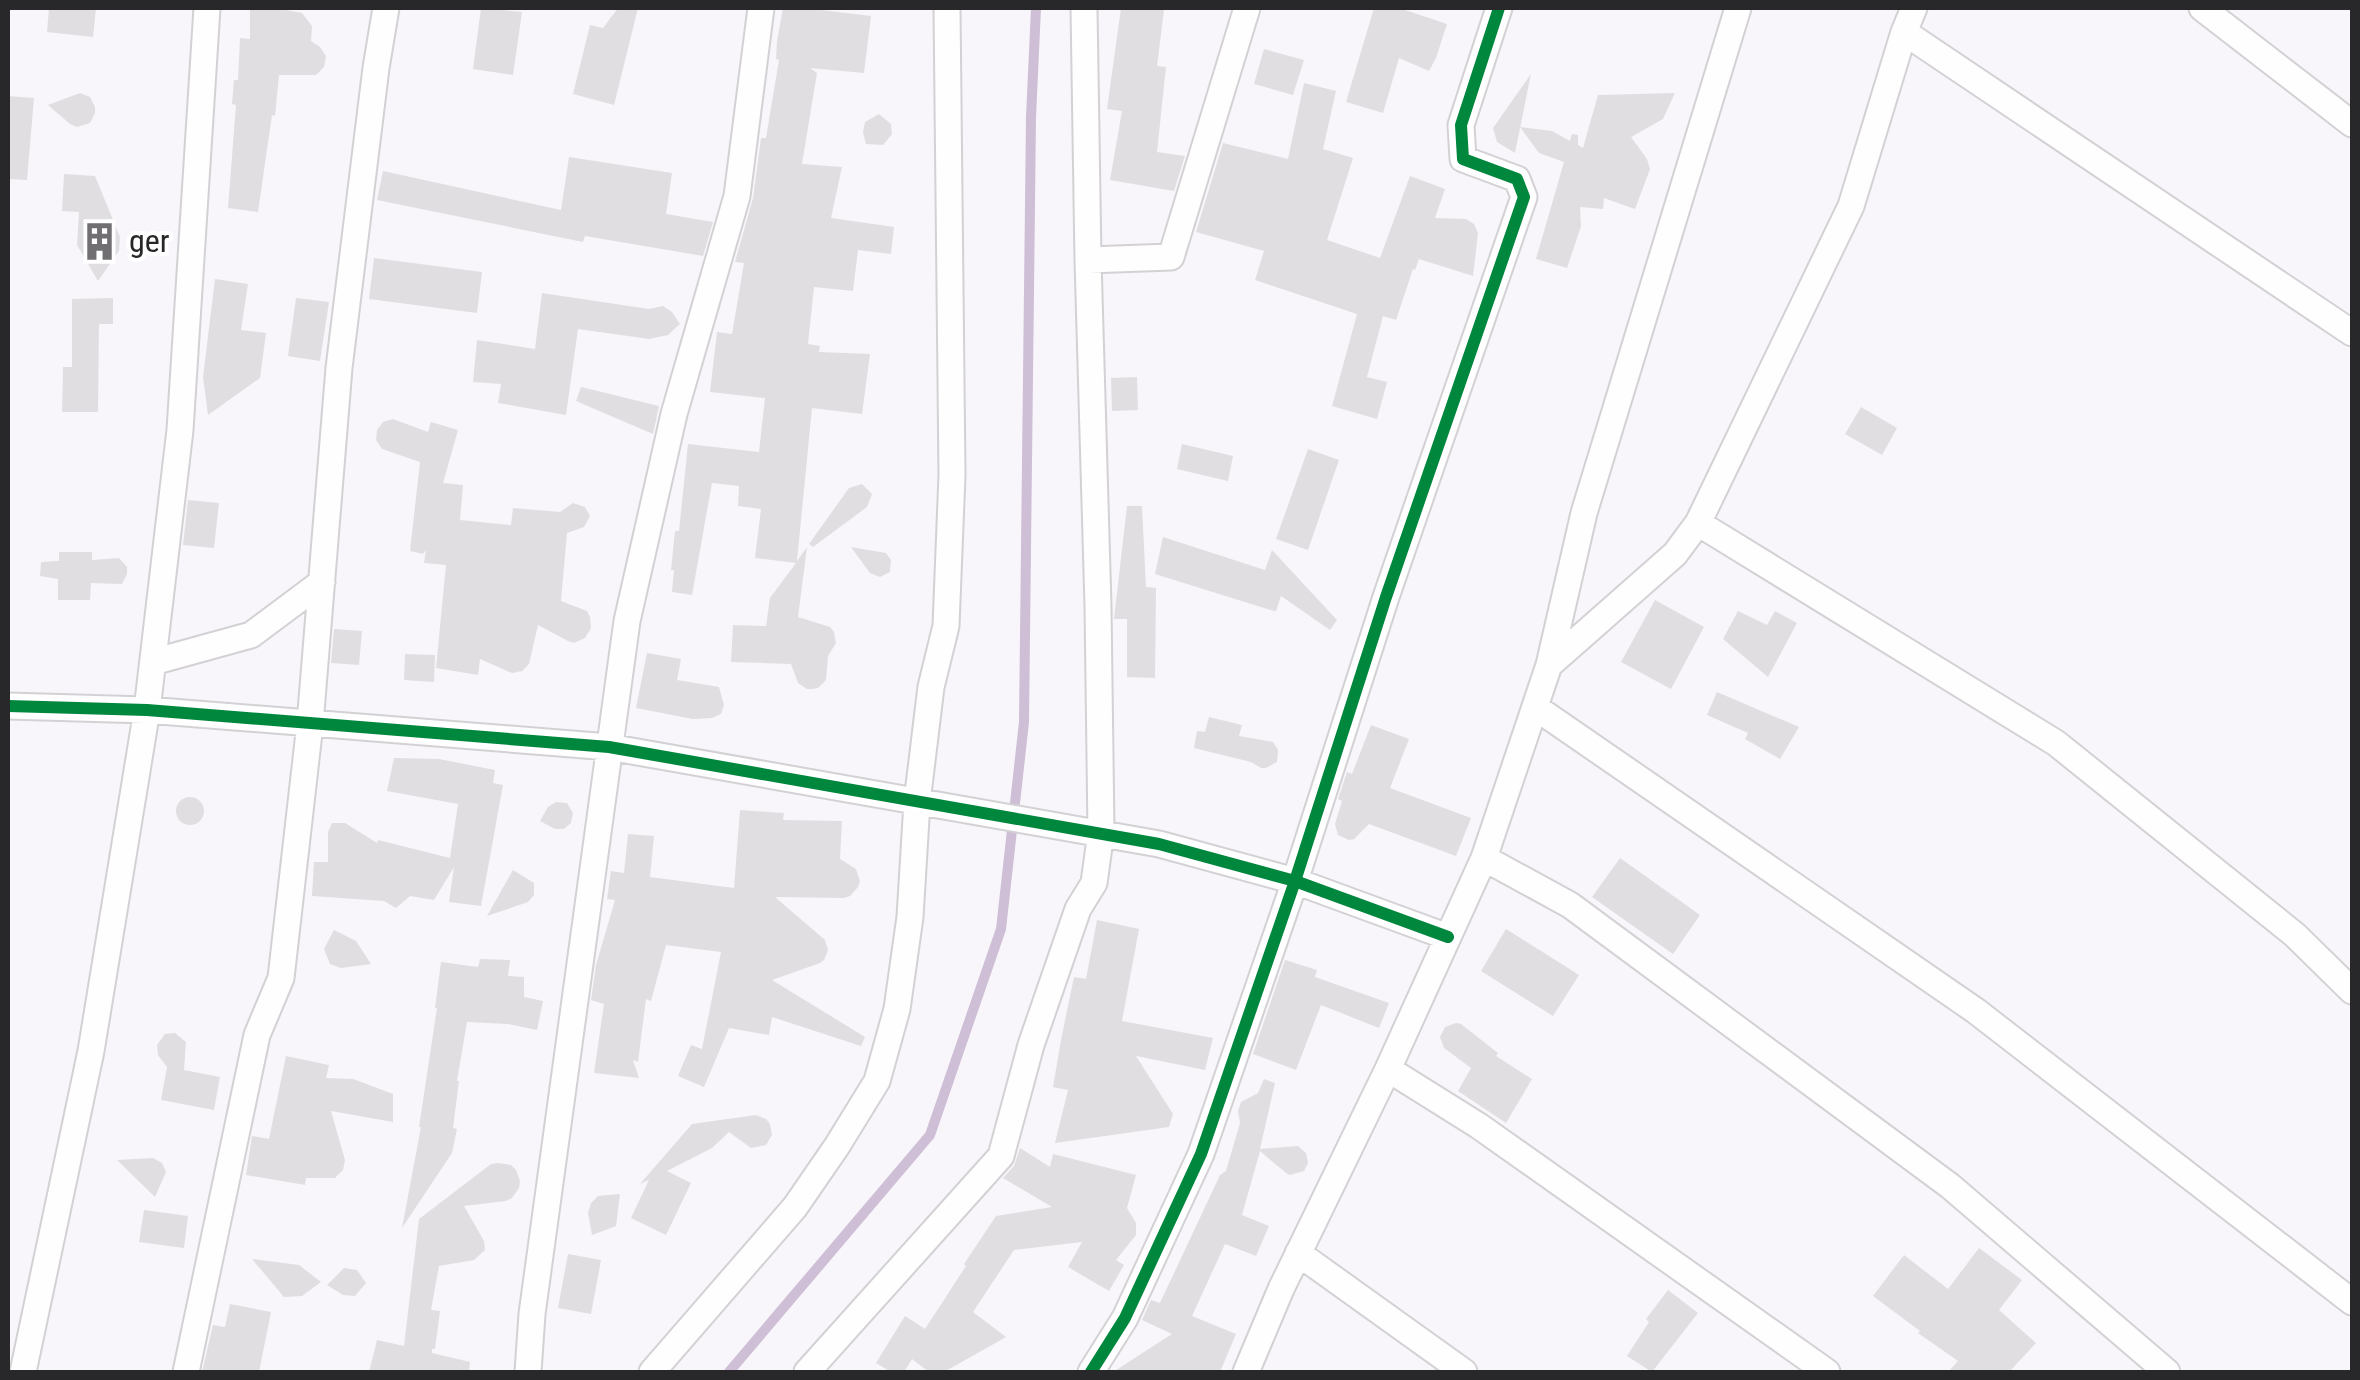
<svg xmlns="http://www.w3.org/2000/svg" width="2360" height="1380" font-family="'Roboto Condensed',sans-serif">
<rect width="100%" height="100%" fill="#f8f6fa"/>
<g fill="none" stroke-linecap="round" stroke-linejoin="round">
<path stroke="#cebed6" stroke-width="10" d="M729 1372 930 1135 1001 929 1024 722 1031 117 1036 8"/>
</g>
<path fill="#e0dee1" d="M49 8H96L93 37 47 32Z
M250 8H274L302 13 312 26 311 41 320 47 326 56 324 67 316 75H279L275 116 272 115 258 212 228 208 236 105 232 104 234 80H238L240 38 250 39Z
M481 8 522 12 513 75 473 69Z
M618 8H638L614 105 573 94 590 25 603 28Z
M783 8H804L871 16 864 73 810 68 817 73 802 164 842 167 831 218 894 227 891 254 858 250 853 291 814 287 808 344 820 346 819 352 870 354 862 414 812 408 797 561 807 547 798 617 830 627 834 632 836 643 828 656 826 680 818 688 812 689H807L798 683 791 664 731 662 733 625 766 626 770 598 796 563 755 558 761 509 738 506 739 486 712 483 692 595 672 592 674 570H671L675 531H679L688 444 759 452 765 398 710 392 717 332 732 334 744 263 735 262 753 198 761 138H766L779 60 776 59 777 41Z
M1121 8 1164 10 1157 66 1166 67 1157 152 1185 156 1174 191 1110 180 1122 111 1107 109Z
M1374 8H1399L1447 24 1436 58 1429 71 1399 58 1383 113 1346 102Z
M1264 49 1304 60 1293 95 1254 84Z
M1531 74 1515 153 1497 142 1493 128Z
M1304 83 1336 91 1323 149 1353 158 1327 240 1380 258 1410 176 1445 189 1435 218 1466 219 1474 224 1478 233 1473 276 1419 259 1415 270 1413 269 1396 320 1383 316 1367 377 1387 382 1377 419 1332 406 1357 314 1255 280 1264 251 1196 232 1223 143 1288 159Z
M80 93 90 97 95 107V113L90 123 77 127 70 124 48 105Z
M1675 93 1663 119 1631 137 1647 159 1650 169 1635 209 1604 198 1603 209 1580 207 1581 226 1567 268 1536 259 1564 162 1539 153 1520 127 1552 131 1570 141 1572 134 1578 135V145L1583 148 1598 95Z
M8 96 34 98 27 180 8 179Z
M879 114 891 124 892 134 883 145 866 144 863 132 865 122Z
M569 157 672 173 666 214 713 222 703 256 585 236 583 242 377 200 383 171 561 210Z
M64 174 95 176 120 237 119 251 98 281 77 245 79 212 62 211Z
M374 258 482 272 477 313 369 299Z
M215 279 248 284 241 330 266 333 260 378 208 415 203 377Z
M542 293 649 309 663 306 672 312 680 324 668 335 649 339 578 329 566 415 498 403 501 384 473 382 477 340 535 349Z
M113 298V324H99L98 412H62L63 367H72V299Z
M296 298 329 302 320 361 288 356Z
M1137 377 1138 410 1112 411 1111 378Z
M581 387 659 406 653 434 576 401Z
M1861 407 1897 428 1882 455 1845 434Z
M393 419 428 432 431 422 458 430 443 483 463 485 460 520 511 525 513 508 560 512 573 503 585 507 590 516 584 527 567 533 561 601 587 611 590 617 591 628 585 638 574 643 568 641 538 625 529 664 522 671 512 673 480 659 478 675 436 668 446 565 424 563 426 550 423 554 410 551 420 462 382 449 376 440 377 430 383 422Z
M1182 444 1233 456 1228 481 1177 469Z
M1308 449 1339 460 1308 550 1276 539Z
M862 484 872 494 867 507 813 547 809 544 849 488Z
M188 500 219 503 214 548 183 545Z
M1127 506H1142L1146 587 1156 588 1155 678 1127 677V619H1114Z
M1163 537 1265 570 1272 550 1337 620 1330 630 1281 596 1276 611H1274L1155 574Z
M851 547 886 553 891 560 890 572 880 577 870 573Z
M59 552H92V560L119 558 127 567V574L122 584 91 583 90 600H58V579L40 576 41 562 59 561Z
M1655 600 1704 627 1671 689 1621 662Z
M1738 611 1767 625 1775 611 1797 623 1768 677 1723 639Z
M334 629 362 631 359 665 331 663Z
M647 653 681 659 677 680 719 687 724 705 721 714 712 718 693 719 636 708Z
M405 654 435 655 434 682 404 680Z
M1717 692 1799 727 1780 759 1745 739 1748 733 1707 715Z
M1209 717 1242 725 1239 736 1273 742 1278 750 1277 762 1266 768H1261L1251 762 1194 748 1197 731 1205 732Z
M1371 725 1409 739 1390 788 1471 818 1456 856 1369 824 1354 839 1349 840 1338 835 1335 824 1342 801 1338 799 1347 772 1352 774Z
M394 758 439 759 495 770 493 783 503 785 481 906 449 902 454 867 434 900 410 896 396 908 384 901 312 896 314 862H328V832L332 823H345L377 843 378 840 450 858 458 804 387 791Z
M176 811a14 14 0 1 1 28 0a14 14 0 1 1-28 0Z
M556 802 567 803 573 813 571 823 564 829H555L540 821 548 807Z
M740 810 784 813 783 820 842 821 840 859 856 869 860 881 858 887 850 896 844 898 775 897 825 940 828 950 824 960 820 963 772 980 865 1037 861 1046 772 1017 769 1035 729 1028 704 1087 678 1076 691 1045 702 1049 721 952 666 945 651 1001 646 999 638 1062 633 1060 639 1078 594 1073 604 1004 591 1000 596 965 615 900 607 899 611 871 624 873 628 834 654 836 650 877 734 888Z
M1620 858 1700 915 1673 954 1592 897Z
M513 870 534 883V895L528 902 487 916Z
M1097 920 1139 929 1122 1021 1213 1038 1205 1070 1136 1056 1173 1114 1169 1127 1055 1143 1068 1090 1053 1087 1061 1040 1074 977 1086 979Z
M1506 929 1579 975 1553 1016 1481 971Z
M334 930 356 941 371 964 341 968 330 964 324 949Z
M480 959 510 960 508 976 524 977V997L543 1001 537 1030 508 1024 467 1022 457 1081H459L453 1128 457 1129 452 1153 402 1228 421 1127H419L437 1008H435L441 962 478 967Z
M1285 960 1317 970 1315 977 1389 1003 1379 1028 1321 1005 1296 1070 1253 1054Z
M1456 1023 1461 1024 1498 1053 1496 1056 1532 1079 1506 1123 1458 1091 1471 1068 1444 1048 1440 1037 1445 1027Z
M175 1033 186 1042 184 1070 220 1077 214 1110 161 1100 167 1067 158 1055 157 1045 165 1034Z
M286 1056 329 1065 326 1078 353 1079 393 1094V1122L331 1111 345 1160 343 1170 335 1178H306L305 1185 246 1175 252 1136 269 1139Z
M1264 1079 1275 1083 1260 1149 1298 1146 1306 1153 1308 1163 1304 1171 1290 1175 1286 1173 1260 1151 1242 1215 1269 1226 1256 1256 1225 1244 1192 1316 1236 1334 1220 1372H1113L1172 1334 1142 1320 1151 1300 1160 1303 1220 1175 1226 1171 1240 1123 1238 1111 1241 1102 1258 1093Z
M756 1115 766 1119 770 1124 772 1135 766 1145 751 1148 729 1132 712 1148 667 1171 691 1183 666 1235 631 1218 649 1180 640 1184 692 1124Z
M1020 1148 1050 1167 1053 1154 1136 1175 1127 1208 1136 1223V1235L1116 1260 1124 1265 1109 1291 1068 1267 1082 1242 1014 1250 973 1312 1006 1337 944 1372H929L912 1359 904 1372H891L876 1363 905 1316 925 1329 966 1266 964 1264 996 1216 1052 1207 1003 1178 1014 1166Z
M153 1158 162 1163 166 1172 155 1197 117 1160Z
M498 1163 511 1165 516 1170 520 1181 519 1188 512 1198 506 1201 464 1206 484 1241 485 1250 474 1260 439 1266 431 1310 440 1311 435 1349H432V1353L470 1362 469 1372H369L377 1340 404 1346 419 1219 491 1164Z
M620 1194 616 1226 592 1235 588 1213 591 1203 598 1196Z
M144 1210 188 1216 184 1248 139 1242Z
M1979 1248 2022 1280 1999 1310 2036 1343 2009 1372H1948L1958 1361 1918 1333 1920 1331 1873 1296 1904 1255 1948 1289Z
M568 1254 601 1260 591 1314 558 1308Z
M252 1259 299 1265 321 1282 302 1296 284 1297Z
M344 1268 357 1270 366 1283 355 1296 343 1295 327 1285Z
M1668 1290 1698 1313 1652 1372 1627 1356 1649 1322 1646 1319Z
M230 1304 271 1312 259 1372H202L213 1325 225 1327Z"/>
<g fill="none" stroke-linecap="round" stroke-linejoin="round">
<defs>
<path id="street" d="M2202 8 2352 124
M1904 32 2352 333
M1088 260 1171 257 1247 8
M1698 523 2056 743 2295 935 2352 991
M153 662 251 635 322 582
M1549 665 1675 554 1698 523 1851 206 1904 32 1914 8
M8 706 147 710 609 747 1159 844 1295 881 1448 937
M1535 707 1976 1011 2352 1302
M1484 858 1570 905 1950 1186 2167 1372
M1388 1069 1479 1126 1827 1372
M1298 1253 1464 1372
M23 1372 91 1051 147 710 180 430 207 8
M186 1372 257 1035 281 978 310 724 339 368 376 68 386 8
M528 1372 532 1314 627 621 674 414 737 196 761 8
M652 1372 795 1207 837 1146 877 1081 897 1009 910 917 917 802 931 687 946 626 952 475 947 8
M807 1372 1001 1156 1031 1045 1078 909 1094 883 1101 832 1098 606 1088 260 1084 8
M1091 1372 1125 1318 1201 1154 1295 881 1386 597 1524 197 1517 179 1463 159 1461 125 1499 8
M1246 1372 1281 1289 1388 1069 1484 858 1549 665 1584 513 1738 8"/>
</defs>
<use href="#street" stroke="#d3d1d4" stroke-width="29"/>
<use href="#street" stroke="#fefefe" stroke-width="25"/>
<defs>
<path id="cycleway" d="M8 706 147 710 609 747 1159 844 1295 881 1448 937
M1091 1372 1125 1318 1201 1154 1295 881 1386 597 1524 197 1517 179 1463 159 1461 125 1499 8"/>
</defs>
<use href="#cycleway" stroke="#fff" stroke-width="19"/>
<use href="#cycleway" stroke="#00873e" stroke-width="12"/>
</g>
<defs>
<symbol id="building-bare" viewBox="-9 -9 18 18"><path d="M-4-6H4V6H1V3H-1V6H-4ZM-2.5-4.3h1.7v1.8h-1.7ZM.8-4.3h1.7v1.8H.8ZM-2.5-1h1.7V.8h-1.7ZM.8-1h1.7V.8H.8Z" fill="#716f72" stroke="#fff" stroke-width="2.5" paint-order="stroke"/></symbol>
</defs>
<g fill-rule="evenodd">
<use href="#building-bare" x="72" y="214" width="55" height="55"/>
</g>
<g text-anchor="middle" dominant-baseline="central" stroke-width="8" stroke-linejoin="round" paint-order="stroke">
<g font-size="32" fill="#282729" stroke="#fff" text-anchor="start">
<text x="129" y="241">ger</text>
</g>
</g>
<rect width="2360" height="1380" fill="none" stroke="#282729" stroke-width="20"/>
</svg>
